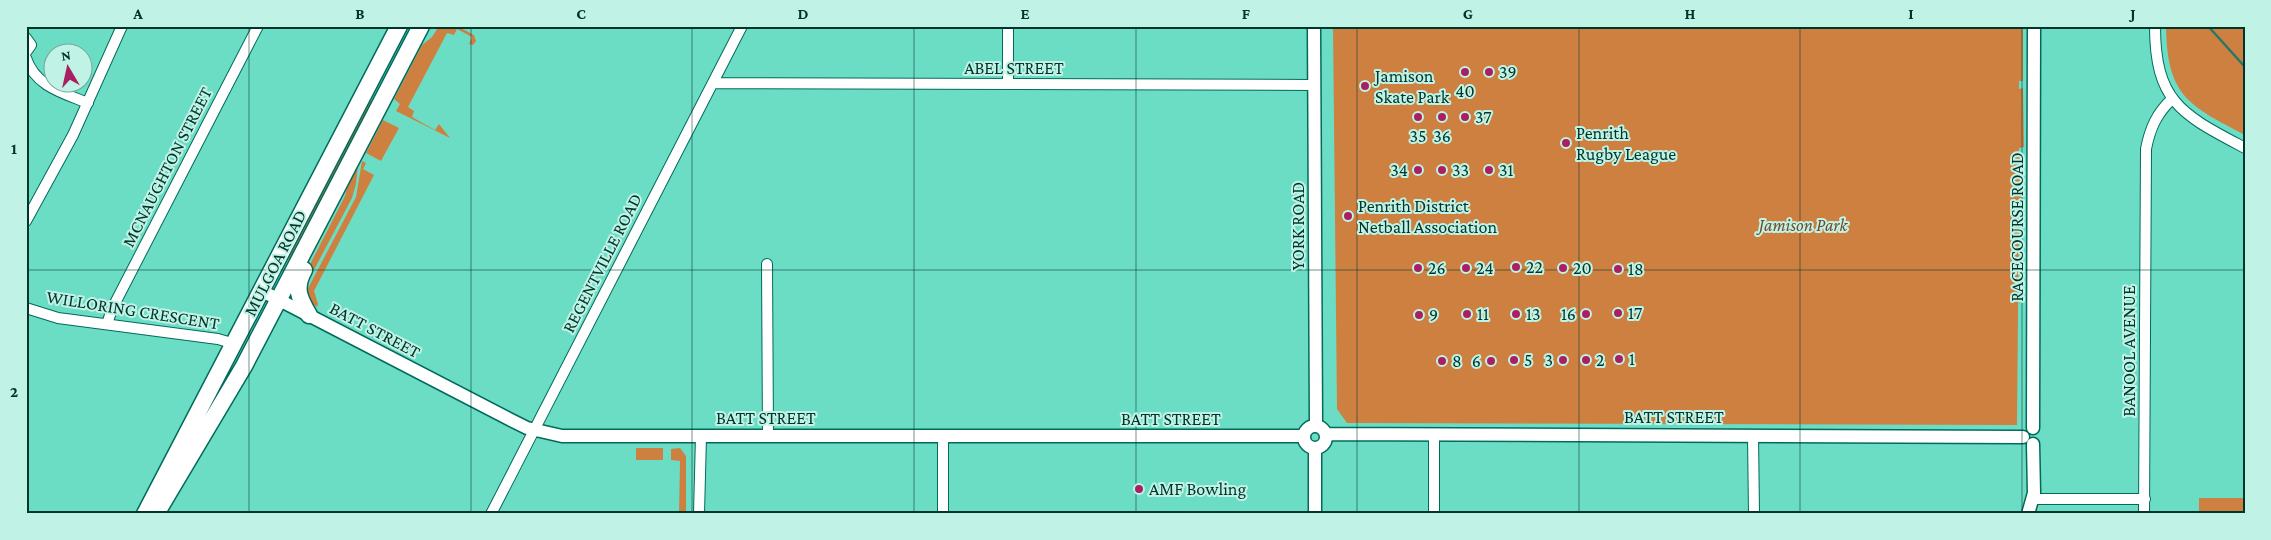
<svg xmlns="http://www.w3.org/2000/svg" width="2271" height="540" font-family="'Crimson Pro',serif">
<rect width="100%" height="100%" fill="#6cddc5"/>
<path fill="#ce8041" d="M439 26H457L474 35 476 41 473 45 469 44 472 37 457 29 454 35 447 33 408 107 414 111 412 117 435 130 439 124 450 138 396 111 400 104 394 99 422 45 432 37Z
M1333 26H2023V81H2019V89L2023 88 2024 147 2019 148V157L2023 156V199L2019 202 2017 425 1347 423 1337 409Z
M2166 26H2245V135C2188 105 2167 96 2166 26Z
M366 99 375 103 294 262 285 257Z
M383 120 399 128 381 161 366 153Z
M362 161 366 163 363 169 374 175 314 291 318 304 317 307 308 300 305 294 356 197Z
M358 164 356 184 352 198 305 287 303 278 345 196 350 176Z
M636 448H663V460H636Z
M680 448 686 456V514H679L680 461 671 460V449Z
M2199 498H2243L2245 514H2199Z"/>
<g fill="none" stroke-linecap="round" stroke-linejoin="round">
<path stroke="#287868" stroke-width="2.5" d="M2208 26 2245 67"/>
<defs>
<path id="minor" d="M1008 26V84
M2155 26C2155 103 2183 115 2245 148
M26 38 31 45 26 52
M26 58C35 86 63 93 88 103
M713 83 1314 85
M26 221 73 135 122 26
M767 264 768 436
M26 308 58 318 218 339 235 344
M107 324 112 309 258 26
M1753 435 1754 514
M2033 499H2145
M491 514 742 26
M699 514 701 436
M943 514V435
M1434 514V435
M2144 514 2146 149C2150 128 2157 113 2172 99"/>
<path id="tertiary" d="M1314 26 1316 426
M262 291 509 419 527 428 562 436H1304
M1304 437a11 11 0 1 1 22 0a11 11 0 1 1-22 0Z
M2033 428 2034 26
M1326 434 2023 437
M1315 514V448
M2028 514 2034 493 2033 444"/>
<path id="primary" d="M304 270C294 288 299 298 309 315
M145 514 399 26
M156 514 244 366 421 26"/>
</defs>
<use href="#minor" stroke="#006b5b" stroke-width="12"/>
<use href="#tertiary" stroke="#006b5b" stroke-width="15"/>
<use href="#primary" stroke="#006b5b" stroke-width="19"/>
<use href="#minor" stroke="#fff" stroke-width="10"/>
<use href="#tertiary" stroke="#fff" stroke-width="12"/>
<use href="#primary" stroke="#fff" stroke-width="16"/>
</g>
<path fill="none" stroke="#00352c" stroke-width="1" stroke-opacity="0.55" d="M249 26V514M471 26V514M692 26V514M914 26V514M1136 26V514M1357 26V514M1579 26V514M1800 26V514M2022 26V514M26 270H2245"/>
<g fill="#aa1f62" stroke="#c0f3e6" stroke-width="2">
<circle cx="1465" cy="72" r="5"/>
<circle cx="1489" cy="72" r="5"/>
<circle cx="1365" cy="86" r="5"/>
<circle cx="1418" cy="117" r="5"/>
<circle cx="1442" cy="117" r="5"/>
<circle cx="1465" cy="117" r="5"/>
<circle cx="1566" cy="143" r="5"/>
<circle cx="1418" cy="170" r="5"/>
<circle cx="1442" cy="170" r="5"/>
<circle cx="1489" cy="170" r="5"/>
<circle cx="1348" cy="216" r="5"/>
<circle cx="1516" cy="267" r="5"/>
<circle cx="1418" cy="268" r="5"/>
<circle cx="1466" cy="268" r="5"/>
<circle cx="1563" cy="268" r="5"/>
<circle cx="1618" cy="269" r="5"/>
<circle cx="1618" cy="313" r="5"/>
<circle cx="1467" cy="314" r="5"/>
<circle cx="1516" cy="314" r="5"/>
<circle cx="1586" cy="314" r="5"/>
<circle cx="1419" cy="315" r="5"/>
<circle cx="1619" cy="359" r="5"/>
<circle cx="1514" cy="360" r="5"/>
<circle cx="1563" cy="360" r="5"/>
<circle cx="1586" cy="360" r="5"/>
<circle cx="1442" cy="361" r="5"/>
<circle cx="1491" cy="361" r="5"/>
<circle cx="1139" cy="489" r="5"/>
</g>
<g text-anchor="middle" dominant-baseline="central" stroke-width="4" stroke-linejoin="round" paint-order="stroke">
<g font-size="18" fill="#00352c" stroke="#c0f3e6">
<text x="1014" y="68">ABEL STREET</text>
<text transform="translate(167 167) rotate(-63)">MCNAUGHTON STREET</text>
<text transform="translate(1298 226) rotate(-90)">YORK ROAD</text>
<text transform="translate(2017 227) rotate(-90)">RACECOURSE ROAD</text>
<text transform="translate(275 263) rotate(-63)">MULGOA ROAD</text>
<text transform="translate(602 263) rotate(-63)">REGENTVILLE ROAD</text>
<text transform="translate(133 310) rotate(9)">WILLORING CRESCENT</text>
<text transform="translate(375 330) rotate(28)">BATT STREET</text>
<text transform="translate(2129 351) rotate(-90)">BANOOL AVENUE</text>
<text x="1674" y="417">BATT STREET</text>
<text x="766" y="418">BATT STREET</text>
<text x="1171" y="419">BATT STREET</text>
</g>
<g font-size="18" fill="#00352c" stroke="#c0f3e6" text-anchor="start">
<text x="1499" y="72">39</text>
<text x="1375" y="76">Jamison<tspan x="1375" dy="21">Skate Park</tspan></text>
<text x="1465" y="91" text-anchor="middle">40</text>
<text x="1475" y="117">37</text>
<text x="1576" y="133">Penrith<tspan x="1576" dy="21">Rugby League</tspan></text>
<text x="1418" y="136" text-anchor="middle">35</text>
<text x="1442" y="136" text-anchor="middle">36</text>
<text x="1408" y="170" text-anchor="end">34</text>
<text x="1452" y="170">33</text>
<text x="1499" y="170">31</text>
<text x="1358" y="206">Penrith District<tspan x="1358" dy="21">Netball Association</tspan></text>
<text x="1526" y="267">22</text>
<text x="1428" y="268">26</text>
<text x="1476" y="268">24</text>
<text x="1573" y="268">20</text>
<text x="1628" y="269">18</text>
<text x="1628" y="313">17</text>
<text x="1477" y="314">11</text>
<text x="1526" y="314">13</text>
<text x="1576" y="314" text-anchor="end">16</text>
<text x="1429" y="315">9</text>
<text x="1629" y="359">1</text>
<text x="1524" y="360">5</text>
<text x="1553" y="360" text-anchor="end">3</text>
<text x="1596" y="360">2</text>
<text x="1452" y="361">8</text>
<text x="1481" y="361" text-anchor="end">6</text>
<text x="1149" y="489">AMF Bowling</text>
</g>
<g font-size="18" font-style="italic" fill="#724929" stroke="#c0f3e6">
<text x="1803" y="225">Jamison Park</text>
</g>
</g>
<rect width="2271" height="540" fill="none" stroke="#c0f3e6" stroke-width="55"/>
<g transform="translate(68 68) rotate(351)"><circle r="24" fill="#c0f3e6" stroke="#73a79c"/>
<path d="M0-4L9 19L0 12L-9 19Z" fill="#aa1f62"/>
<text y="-8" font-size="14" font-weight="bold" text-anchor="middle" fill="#00352c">N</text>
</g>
<rect x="28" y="28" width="2216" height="484" fill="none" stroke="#00352c" stroke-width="2"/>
<g font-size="16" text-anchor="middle" font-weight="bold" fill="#00352c">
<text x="138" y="19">A</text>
<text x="360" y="19">B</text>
<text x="581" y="19">C</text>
<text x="803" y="19">D</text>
<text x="1025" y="19">E</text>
<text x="1246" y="19">F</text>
<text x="1468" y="19">G</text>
<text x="1690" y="19">H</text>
<text x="1911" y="19">I</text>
<text x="2133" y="19">J</text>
<text x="14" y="154">1</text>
<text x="14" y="397">2</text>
</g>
</svg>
